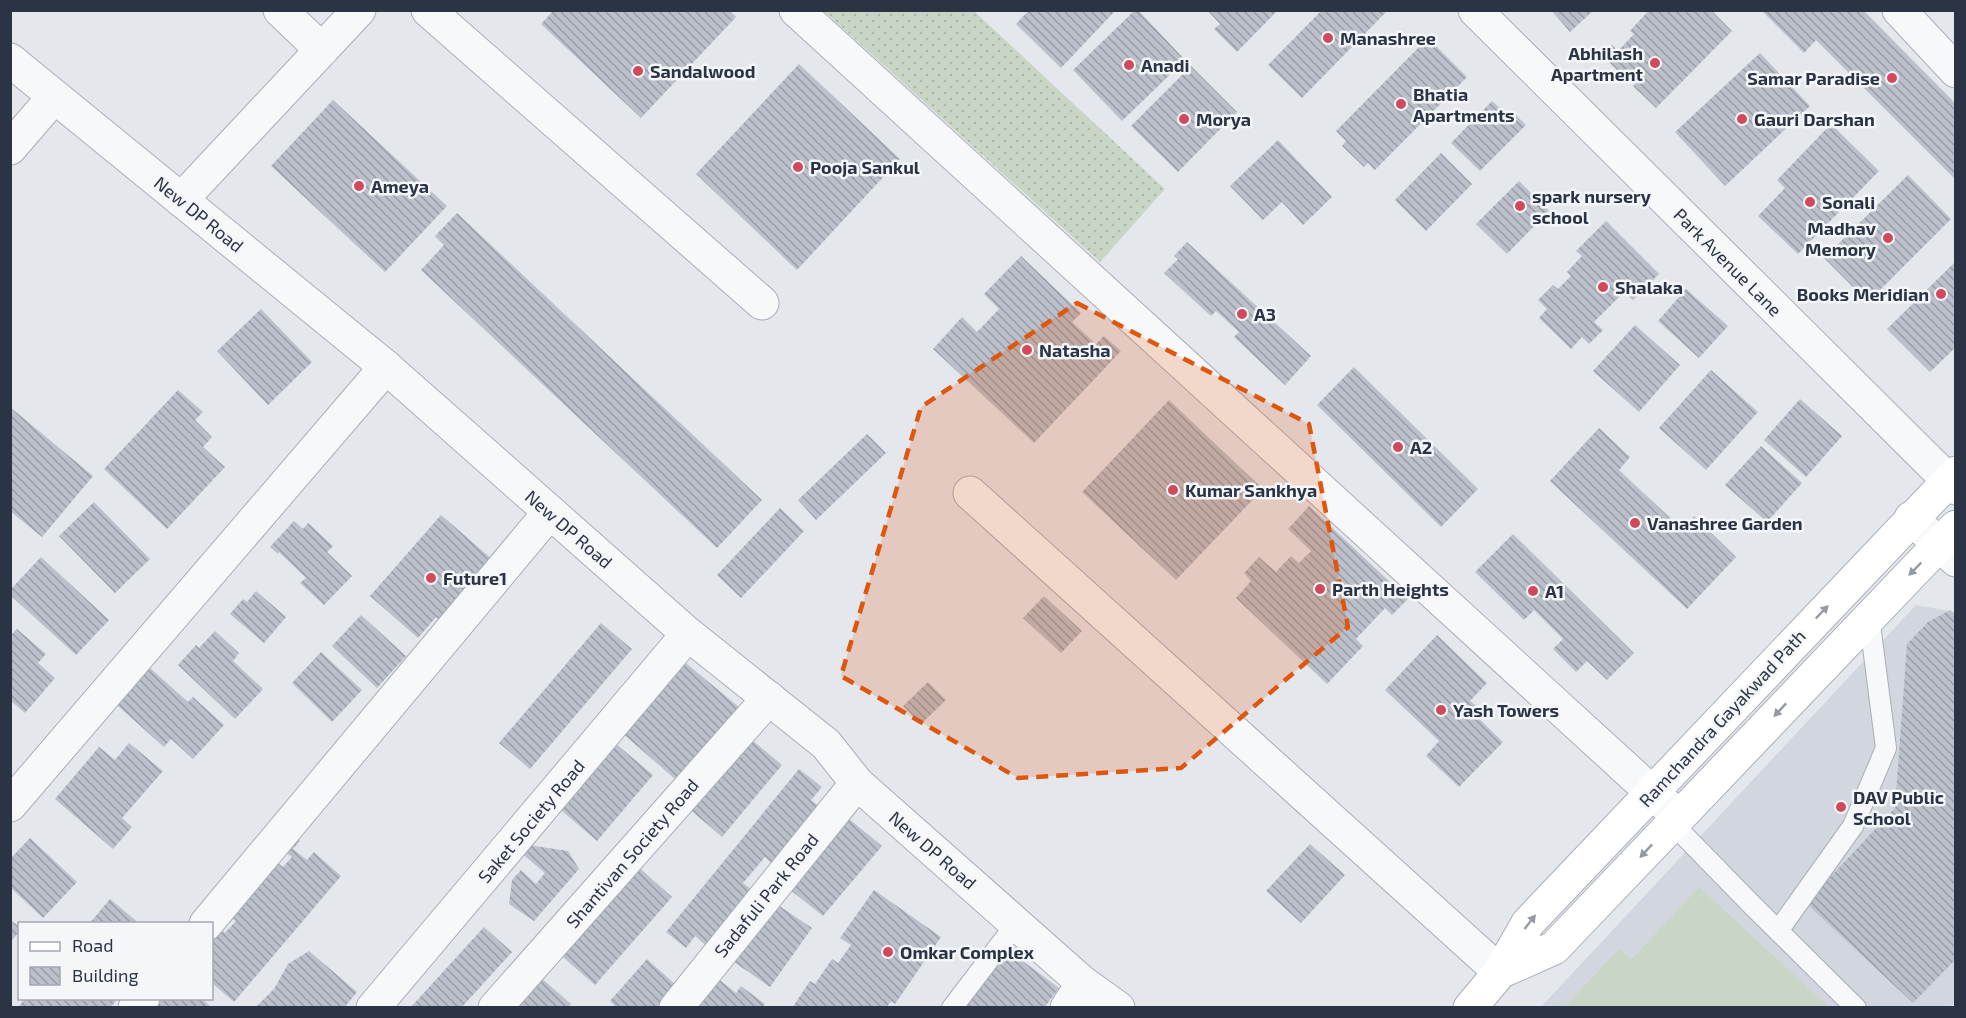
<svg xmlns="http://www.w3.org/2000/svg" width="1966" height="1018" font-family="'Exo 2',sans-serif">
<defs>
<pattern id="garden-dots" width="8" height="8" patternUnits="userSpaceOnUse" patternTransform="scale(1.5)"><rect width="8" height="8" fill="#c9d6c5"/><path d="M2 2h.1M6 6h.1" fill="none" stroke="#adb8ab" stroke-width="1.8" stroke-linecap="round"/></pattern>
<pattern id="building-back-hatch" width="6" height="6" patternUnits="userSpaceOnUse" patternTransform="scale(1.5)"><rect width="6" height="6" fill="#bbc0ca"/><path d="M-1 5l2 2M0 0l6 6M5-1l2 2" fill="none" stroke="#989da6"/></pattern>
</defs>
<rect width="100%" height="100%" fill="#e4e7ec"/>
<path fill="#d2d6de" d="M1916 605 1955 612 1956 1002 1950 1007 1540 1008Z"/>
<path fill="#c9d6c5" d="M1699 887 1829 1007H1565L1619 949 1631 960Z"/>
<path fill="url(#garden-dots)" d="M824 11H974L1165 189 1100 262Z"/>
<path fill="url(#building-back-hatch)" d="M554 10H729L736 17 641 118 541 24Z
M1029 10H1116L1061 68 1016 24Z
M1135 10H1138L1185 60 1122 121 1073 70Z
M1207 10H1278L1237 52 1214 29 1220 24Z
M1322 10H1388L1302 98 1268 65Z
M1551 10H1594L1570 32Z
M1649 10H1711L1732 31 1656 108 1633 86 1638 81 1629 71 1624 77 1602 55 1612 45 1618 51 1634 34 1630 31Z
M1765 10H1863L1956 104V180L1816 40 1804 53 1763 12Z
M1428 38 1467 77 1375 170 1368 163 1364 167 1342 146 1346 141 1336 131Z
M1760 53 1810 106 1725 186 1675 132Z
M799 64 900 159 797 270 696 174Z
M1191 66 1237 112 1178 172 1131 126Z
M333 100 447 206 385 272 271 166Z
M1492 101 1508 116 1513 112 1526 125 1480 171 1451 143Z
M1831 124 1879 171 1798 254 1758 216 1785 188 1777 180Z
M1278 140 1332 197 1303 225 1282 202 1263 220 1230 186Z
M1441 153 1472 184 1426 231 1395 200Z
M1908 175 1951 219 1868 302 1824 258Z
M1519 181 1549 211 1507 254 1476 224Z
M457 213 762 500 717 548 421 270 444 245 435 236Z
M1606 221 1659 274 1633 300 1624 292 1594 322 1603 330 1589 344 1582 337 1571 349 1539 318 1547 309 1538 300 1553 285 1558 289 1571 276 1567 272 1582 256 1576 251Z
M1187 242 1311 356 1285 385 1234 337 1239 332 1216 311 1211 316 1164 273 1178 259 1174 256Z
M1021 256 1081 313 1072 322 1096 344 1104 336 1121 351 1034 443 933 349 962 317 977 332 999 309 984 294Z
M1956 261V347L1930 372 1887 329Z
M1686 289 1728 326 1699 358 1658 321Z
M261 309 312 362 268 405 217 351Z
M1635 325 1680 365 1639 412 1593 371Z
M1354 367 1478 489 1441 527 1317 405Z
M1711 370 1758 412 1706 470 1659 428Z
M178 390 203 412 195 420 212 437 203 447 225 467 167 529 104 469Z
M1800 399 1842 436 1806 477 1764 440Z
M1169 400 1263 489 1176 580 1082 492Z
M10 407 93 476 42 537 10 511Z
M1599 428 1630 457 1619 470 1682 529 1694 516 1736 557 1687 609 1550 481Z
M867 434 886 453 816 520 798 500Z
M1761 446 1802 483 1767 522 1725 485Z
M94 502 150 559 115 593 59 536Z
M1309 506 1408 599 1392 615 1385 608 1356 639 1363 646 1327 684 1236 598 1251 581 1244 573 1259 557 1276 572 1291 556 1299 563 1311 551 1288 529Z
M780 508 804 531 741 598 717 575Z
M441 515 493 560 440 621 436 617 418 638 370 596Z
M294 521 303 529 308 523 333 546 327 552 352 576 324 605 300 583 306 578 279 552 278 554 270 547Z
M1513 534 1634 653 1607 680 1587 661 1576 672 1553 649 1563 639 1534 610 1524 620 1475 572Z
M41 557 109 620 76 655 10 595V590Z
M256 591 286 617 264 643 230 614 243 599 247 602Z
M1044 596 1082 631 1061 653 1023 618Z
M1950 610 1956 616V959L1913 1003 1806 903 1895 808 1907 644 1928 622Z
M361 615 406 656 377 688 332 646Z
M601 623 632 649 530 769 499 743Z
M17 629 46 654 38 663 55 678 25 713 10 700V636Z
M215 631 239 653 233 661 263 689 235 719 178 665 196 645 199 648Z
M1437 635 1487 683 1470 701 1478 707 1473 713 1503 742 1459 787 1426 756 1439 741 1385 690Z
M321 652 362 690 332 722 292 683Z
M682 660 739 707 675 779 621 732Z
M150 668 188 702 193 697 224 725 193 759 171 739 164 747 117 705Z
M928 682 946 700 921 724 903 706Z
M746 735 782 765 722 837 686 806Z
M609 738 653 775 597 841 554 804Z
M129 743 163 771 122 818 132 827 113 849 55 799 99 747 115 760Z
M799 769 822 787 811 800 825 811 778 869 765 857 743 883 757 894 711 950 695 936 686 948 666 932Z
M848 818 882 846 823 916 789 889Z
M296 837 300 841 293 849 307 860 314 852 341 876 234 1002 212 983V932L217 925 225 933 236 921 227 913 275 861 283 867 292 857 284 851Z
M30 838 77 882 43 918 10 887V859Z
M1310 844 1345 875 1301 923 1266 891Z
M528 845 568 851 579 869 534 921 509 904 512 880 521 870 536 884 545 873 520 852Z
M634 863 672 897 595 985 556 951Z
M874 890 941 937 895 1004 891 1001 886 1008H792L810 981 815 984 832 959 838 963 851 945 840 938Z
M110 899 140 924H89Z
M775 903 812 928 770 987 734 962Z
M10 920 20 927V931L10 942Z
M484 927 512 952 461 1008H410Z
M1008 950 1059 988 1044 1008H965Z
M309 951 357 992 344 1008H255L274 989 288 964Z
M647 959 677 986 657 1008H617L610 1001Z
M540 977 571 1004 568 1008H512Z
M716 977 736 993 741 986 765 1004 762 1008H692Z
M25 998 49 1000 118 998 110 1008H91L88 1005 86 1008H18Z
M151 998H201L212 1008H144Z"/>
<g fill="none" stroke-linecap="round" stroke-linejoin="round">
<defs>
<path id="service" d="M1672 823 1751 904 1856 1008
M1778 931 1853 826 1886 748 1869 616
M952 1008 1016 924"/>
<path id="minor" d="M280 10 322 50
M428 10 762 303
M796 10 1679 817
M1475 10 1956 488
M1899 10 1956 71
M10 148 54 97
M181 200 359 10
M970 493 1500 972
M1911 518 1956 560
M10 805 386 367
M206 924 550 512
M135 1008 143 998
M373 1008 688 634
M495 1008 769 698
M676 1008 857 783
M1067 1008 1083 983"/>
<path id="tertiary" d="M10 60 386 367 688 634 826 744 857 783 1083 983 1118 1008"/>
<path id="secondary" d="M1500 972 1554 948 1956 527
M1470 1008 1500 972 1528 923 1956 473"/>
</defs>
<use href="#service" stroke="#a9aeb7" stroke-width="22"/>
<use href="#minor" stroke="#a9aeb7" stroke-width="35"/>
<use href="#tertiary" stroke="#a9aeb7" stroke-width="35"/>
<use href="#secondary" stroke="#a9aeb7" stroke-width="35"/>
<use href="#service" stroke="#f7f8fa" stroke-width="20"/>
<use href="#minor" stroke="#f7f8fa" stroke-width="33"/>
<use href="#tertiary" stroke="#f7f8fa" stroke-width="33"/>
<use href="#secondary" stroke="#fff" stroke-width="33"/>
</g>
<defs><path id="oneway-solid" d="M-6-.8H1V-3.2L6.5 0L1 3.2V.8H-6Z" transform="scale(1.5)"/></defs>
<g fill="#959aa2">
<use href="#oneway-solid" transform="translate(1915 569) rotate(134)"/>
<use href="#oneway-solid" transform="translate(1822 612) rotate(-46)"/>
<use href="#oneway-solid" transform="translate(1780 710) rotate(133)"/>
<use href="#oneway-solid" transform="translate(1646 851) rotate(133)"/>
<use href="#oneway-solid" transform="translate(1530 922) rotate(-52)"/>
</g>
<path fill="#df570f" fill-opacity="0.2" stroke="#df570f" stroke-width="4.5" stroke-dasharray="12 8" stroke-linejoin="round" d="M1077 303 1309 424 1348 627 1181 768 1018 778 841 676 921 407Z"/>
<g fill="#d1495b" stroke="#f4f6f9" stroke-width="2">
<circle cx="1328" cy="38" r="6"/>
<circle cx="1655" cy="63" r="6"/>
<circle cx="1129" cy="65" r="6"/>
<circle cx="638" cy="71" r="6"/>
<circle cx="1892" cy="78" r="6"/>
<circle cx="1401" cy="104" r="6"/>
<circle cx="1184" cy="119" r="6"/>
<circle cx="1742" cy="119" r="6"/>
<circle cx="798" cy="167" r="6"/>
<circle cx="359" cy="186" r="6"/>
<circle cx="1810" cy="202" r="6"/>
<circle cx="1520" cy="206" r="6"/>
<circle cx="1888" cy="238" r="6"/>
<circle cx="1603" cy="287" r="6"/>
<circle cx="1941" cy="294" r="6"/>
<circle cx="1242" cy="314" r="6"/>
<circle cx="1027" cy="350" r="6"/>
<circle cx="1398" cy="447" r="6"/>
<circle cx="1173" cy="490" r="6"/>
<circle cx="1635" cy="523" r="6"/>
<circle cx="431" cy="578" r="6"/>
<circle cx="1320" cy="589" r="6"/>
<circle cx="1533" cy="591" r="6"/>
<circle cx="1441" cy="710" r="6"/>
<circle cx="1841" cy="807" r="6"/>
<circle cx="888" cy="952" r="6"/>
</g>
<g text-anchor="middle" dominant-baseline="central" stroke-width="5" stroke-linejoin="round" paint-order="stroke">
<g font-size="18" font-weight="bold" fill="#2b3445" stroke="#f4f6f9" text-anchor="start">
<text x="1340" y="38">Manashree</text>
<text x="1643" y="53" text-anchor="end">Abhilash<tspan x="1643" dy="21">Apartment</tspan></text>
<text x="1141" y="65">Anadi</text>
<text x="650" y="71">Sandalwood</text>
<text x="1880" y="78" text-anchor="end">Samar Paradise</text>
<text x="1413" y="94">Bhatia<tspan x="1413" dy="21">Apartments</tspan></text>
<text x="1196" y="119">Morya</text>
<text x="1754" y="119">Gauri Darshan</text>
<text x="810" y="167">Pooja Sankul</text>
<text x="371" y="186">Ameya</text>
<text x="1532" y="196">spark nursery<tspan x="1532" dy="21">school</tspan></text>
<text x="1822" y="202">Sonali</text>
<text x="1876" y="228" text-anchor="end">Madhav<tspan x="1876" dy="21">Memory</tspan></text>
<text x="1615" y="287">Shalaka</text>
<text x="1929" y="294" text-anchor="end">Books Meridian</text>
<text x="1254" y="314">A3</text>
<text x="1039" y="350">Natasha</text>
<text x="1410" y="447">A2</text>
<text x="1185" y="490">Kumar Sankhya</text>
<text x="1647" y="523">Vanashree Garden</text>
<text x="443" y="578">Future1</text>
<text x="1332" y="589">Parth Heights</text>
<text x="1545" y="591">A1</text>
<text x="1453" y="710">Yash Towers</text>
<text x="1853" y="797">DAV Public<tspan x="1853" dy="21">School</tspan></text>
<text x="900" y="952">Omkar Complex</text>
</g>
<g font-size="18" fill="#2b3445" stroke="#f4f6f9">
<text transform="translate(199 214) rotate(39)">New DP Road</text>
<text transform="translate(1728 262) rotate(45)">Park Avenue Lane</text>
<text transform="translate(569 529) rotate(41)">New DP Road</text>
<text transform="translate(1722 718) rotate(-47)">Ramchandra Gayakwad Path</text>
<text transform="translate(531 821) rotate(-50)">Saket Society Road</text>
<text transform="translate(933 850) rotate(41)">New DP Road</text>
<text transform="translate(632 853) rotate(-49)">Shantivan Society Road</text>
<text transform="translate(766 895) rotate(-51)">Sadafuli Park Road</text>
</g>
</g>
<rect width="1966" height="1018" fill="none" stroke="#2b3445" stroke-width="24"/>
<rect x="18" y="922" width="195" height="78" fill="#f4f6f9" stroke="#a4a8b1" stroke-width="1.5"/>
<rect x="30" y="942" width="30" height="9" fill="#ffffff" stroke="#a4a8b1" stroke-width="1.5"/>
<text x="72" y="952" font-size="18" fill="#2b3445">Road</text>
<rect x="30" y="967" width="30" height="18" fill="url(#building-back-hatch)" stroke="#a4a8b1" stroke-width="1.5"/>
<text x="72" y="982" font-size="18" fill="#2b3445">Building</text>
</svg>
